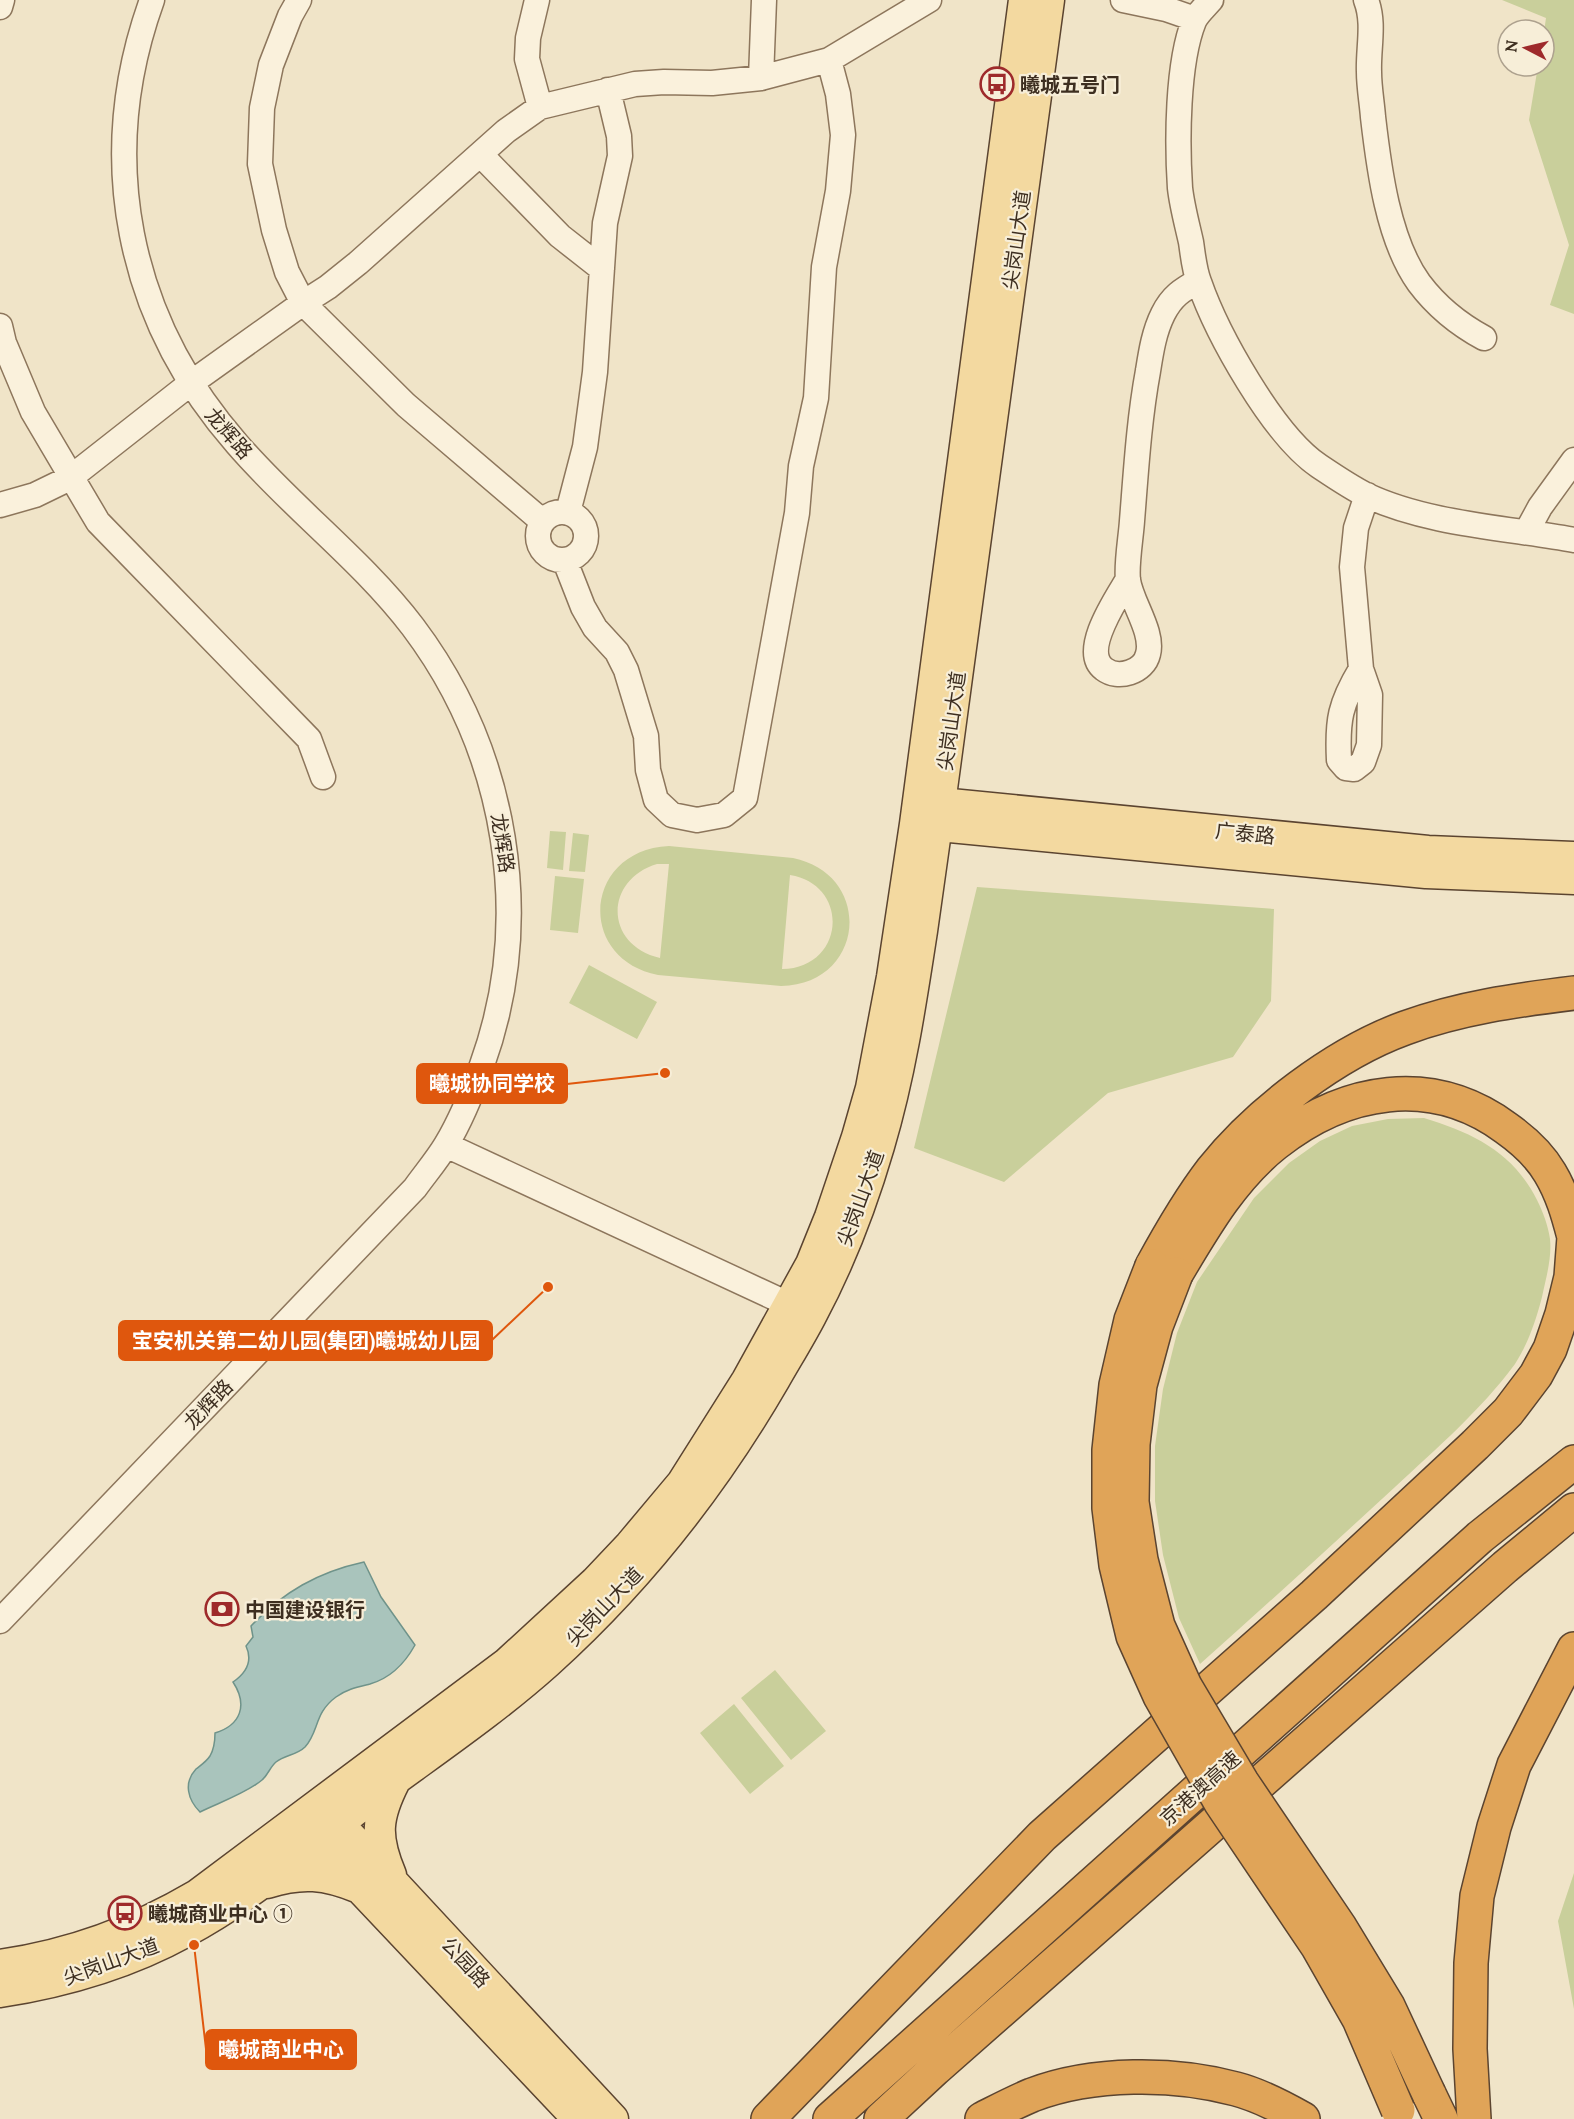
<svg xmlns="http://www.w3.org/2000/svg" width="1574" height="2119" font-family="Lora,'Noto Sans SC',serif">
<rect width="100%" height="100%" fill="#f0e4c8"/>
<path fill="#c9cf9b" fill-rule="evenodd" d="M1502 0H1574V314L1550 305 1569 245 1529 120 1538 66H1544V32L1546 18Z
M550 831 566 832 563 870 547 868Z
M573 833 589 835 585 872 569 871Z
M669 846 793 858C875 875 865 985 781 986L658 975C575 958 584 850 669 846ZM657 864H669L660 958C604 945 604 880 657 864ZM790 875C851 885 845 968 782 969Z
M555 876 584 879 578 933 550 930Z
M977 887 1274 909 1271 1001 1233 1057 1108 1093 1004 1182 914 1148Z
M589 965 657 1002 637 1039 569 1003Z
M1424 1118C1473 1133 1513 1152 1537 1200 1543 1212 1548 1225 1550 1239 1552 1258 1546 1278 1542 1297 1536 1320 1528 1344 1515 1364 1481 1410 1437 1448 1395 1487 1330 1547 1265 1606 1200 1664L1179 1618 1163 1555 1155 1501V1446L1163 1389 1177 1333 1197 1282 1254 1198 1289 1163 1320 1141 1352 1126 1388 1119Z
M775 1670 826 1731 791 1760 741 1698Z
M734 1704 784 1766 750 1794 700 1733Z
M1574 1873V2009L1558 1921Z"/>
<path fill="#a9c4bc" stroke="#6f938a" stroke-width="1.5" d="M364 1562 381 1597 415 1645C405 1663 391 1678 370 1684 358 1687 347 1689 336 1697 314 1713 319 1732 305 1747 297 1755 285 1755 276 1762 270 1767 268 1775 262 1780 247 1793 218 1803 200 1812 188 1800 183 1783 196 1769 201 1765 206 1762 210 1756 214 1749 215 1741 215 1733 241 1725 248 1705 233 1682 246 1673 253 1661 246 1646L253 1637 251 1626C283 1592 318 1572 364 1562Z"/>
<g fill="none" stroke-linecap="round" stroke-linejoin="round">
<defs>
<path id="minor" d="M299 0 290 16 271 65 262 108 260 164 274 230 287 272 303 303 406 405 542 521
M537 0 528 38 527 59 540 107
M1123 0 1166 9 1195 19
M1211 0C1205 7 1197 14 1194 21 1177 63 1177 143 1180 188 1182 206 1187 224 1191 242 1193 255 1194 269 1199 282 1217 334 1273 435 1319 466 1334 476 1350 487 1366 495 1427 524 1508 528 1574 540
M1366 0C1375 23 1368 48 1369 72 1369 87 1372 103 1373 117 1379 169 1388 240 1419 283 1437 307 1458 324 1484 338
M0 7 2 0
M761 78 764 0
M481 155 560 236 602 269
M0 326 4 343 33 412 98 522 309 739 323 777
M0 505 35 495 70 478 191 383 303 303 328 287 358 263 506 131 540 107 635 84 664 82 712 83 761 78 829 60 929 0
M538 536a24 24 0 1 1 48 0a24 24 0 1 1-48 0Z
M568 512 585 447 595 372 605 223 620 156 619 136 608 90
M1527 531 1540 507 1574 460
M565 561 583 607 595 628 617 652 626 670 646 736 648 770 656 800 672 815 697 820 724 815 745 798 797 513 801 466 816 398 824 267 838 191 843 135 838 94 829 60
M1128 579C1117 598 1080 651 1104 669 1118 680 1144 672 1148 654 1154 632 1131 602 1128 580 1126 565 1131 537 1132 521 1136 471 1139 420 1148 371 1151 352 1154 332 1163 314 1172 296 1182 290 1198 281
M1361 669C1340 704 1337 720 1339 760L1346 768 1354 769 1363 762 1369 745 1370 695 1361 669 1352 567 1356 528 1367 495
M446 1145 803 1311
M0 1621 415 1188C425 1174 437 1160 446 1145 461 1120 472 1093 482 1065 535 918 507 752 413 627 362 560 292 508 237 444 127 318 95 158 152 0"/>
<path id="major" d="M920 801 1428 851 1574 857
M919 824 1426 873 1574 879
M325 1809 613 2119
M301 1826 578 2119
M391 1875C375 1837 376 1818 395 1781
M267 1883C302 1872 325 1874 359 1888
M0 1965C70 1955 136 1931 197 1895L507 1663 595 1582 630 1545 682 1483 747 1380 811 1264 830 1217 857 1137 871 1088 892 977 915 824 1024 0
M0 1992C64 1982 127 1964 185 1932 260 1892 324 1833 392 1782 444 1744 499 1706 547 1663 638 1581 713 1486 775 1379 787 1358 800 1337 811 1316 840 1262 862 1204 879 1146 900 1076 911 1003 922 931 934 846 946 762 957 677 988 451 1018 226 1049 0"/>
<path id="highway" d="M1152 1266C1170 1233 1189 1200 1212 1170 1257 1113 1336 1053 1405 1028 1459 1008 1517 1000 1574 993
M1176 1274C1204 1227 1232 1178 1275 1144 1344 1089 1431 1073 1506 1128 1523 1140 1539 1154 1550 1173 1562 1193 1568 1214 1574 1237
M1429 2094 1441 2119
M768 2119 1042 1836 1314 1595 1475 1445 1508 1412 1536 1375 1550 1349 1562 1314 1571 1277 1574 1237
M830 2119 1480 1537 1574 1462
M881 2119 935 2069 1505 1567 1574 1510
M982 2119C998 2111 1015 2102 1032 2095 1092 2072 1174 2072 1236 2089 1259 2095 1282 2107 1303 2119
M1474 2119 1470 2049 1471 1963 1477 1896 1494 1827 1514 1765 1574 1649"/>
</defs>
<use href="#minor" stroke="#8d765c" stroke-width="27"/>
<use href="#major" stroke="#5b4430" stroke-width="33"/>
<use href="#highway" stroke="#5b4430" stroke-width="36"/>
<use href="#minor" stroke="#faf1dc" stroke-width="24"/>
<use href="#major" stroke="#f3d9a0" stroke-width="30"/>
<use href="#highway" stroke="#e0a458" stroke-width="33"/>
<defs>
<path id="highway-bridge" d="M1152 1266 1131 1320 1116 1385 1109 1450V1508L1116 1565 1133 1636 1160 1696 1221 1803 1318 1947 1359 2019 1398 2110
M1176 1274 1156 1326 1140 1385 1133 1444 1132 1502 1141 1560 1158 1626 1185 1686 1242 1782 1340 1927 1388 2006 1429 2094"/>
</defs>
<use href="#highway-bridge" stroke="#5b4430" stroke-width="36" stroke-linecap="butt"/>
<use href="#highway-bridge" stroke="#e0a458" stroke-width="33"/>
</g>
<defs>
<symbol id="bus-ring" viewBox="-11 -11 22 22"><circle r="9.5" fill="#f7eed8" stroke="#9e2a2b" stroke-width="1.5"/><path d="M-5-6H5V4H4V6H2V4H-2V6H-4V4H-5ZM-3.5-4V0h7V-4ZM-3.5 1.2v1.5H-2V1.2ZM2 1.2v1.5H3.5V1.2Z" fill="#9e2a2b"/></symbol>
<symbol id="bank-ring" viewBox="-11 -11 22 22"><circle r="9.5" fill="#f7eed8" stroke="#9e2a2b" stroke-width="1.5"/><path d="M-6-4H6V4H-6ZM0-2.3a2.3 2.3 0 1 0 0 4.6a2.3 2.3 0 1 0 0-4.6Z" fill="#9e2a2b"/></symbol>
</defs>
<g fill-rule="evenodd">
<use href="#bus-ring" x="978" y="65" width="38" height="38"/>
<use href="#bank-ring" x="203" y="1590" width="38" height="38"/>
<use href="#bus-ring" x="106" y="1894" width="38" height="38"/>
</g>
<g text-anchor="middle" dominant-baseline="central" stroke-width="4.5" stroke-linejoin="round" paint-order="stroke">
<g font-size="20" font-weight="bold" fill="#3d2e20" stroke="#f7eed8" text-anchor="start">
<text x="1020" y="84">曦城五号门</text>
<text x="245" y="1609">中国建设银行</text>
<text x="148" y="1913">曦城商业中心 ①</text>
</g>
<g font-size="20" fill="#3d2e20" stroke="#f7eed8">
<text transform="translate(1016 240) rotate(-82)">尖岗山大道</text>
<text transform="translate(229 433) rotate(49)">龙辉路</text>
<text transform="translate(951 721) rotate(-82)">尖岗山大道</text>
<text transform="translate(1245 833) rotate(6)">广泰路</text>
<text transform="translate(503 843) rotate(81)">龙辉路</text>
<text transform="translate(860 1198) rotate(-70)">尖岗山大道</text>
<text transform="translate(208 1404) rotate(-46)">龙辉路</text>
<text transform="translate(604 1606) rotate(-46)">尖岗山大道</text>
<text transform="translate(1200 1788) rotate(-42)">京港澳高速</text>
<text transform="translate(111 1961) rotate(-20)">尖岗山大道</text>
<text transform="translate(466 1962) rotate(47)">公园路</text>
</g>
</g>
<path fill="none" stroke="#df570d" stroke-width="2" d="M665 1073L567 1084M548 1287L492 1340M194 1945L206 2049"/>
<g fill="#df570d" stroke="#f7eed8" stroke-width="2">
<circle cx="665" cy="1073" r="6"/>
<circle cx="548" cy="1287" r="6"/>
<circle cx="194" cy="1945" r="6"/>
</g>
<g fill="#df570d" stroke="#df570d" stroke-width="2">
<rect x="417" y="1064" width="150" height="39" rx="6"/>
<rect x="119" y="1321" width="373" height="39" rx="6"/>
<rect x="206" y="2030" width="150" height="39" rx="6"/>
</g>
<g font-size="21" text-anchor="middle" font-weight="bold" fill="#fff">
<text x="492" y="1091">曦城协同学校</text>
<text x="306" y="1348">宝安机关第二幼儿园(集团)曦城幼儿园</text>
<text x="281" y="2057">曦城商业中心</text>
</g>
<g transform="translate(1526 48) rotate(277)"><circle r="28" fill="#f7eed8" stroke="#ada18e" stroke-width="1.5"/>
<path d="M0-4.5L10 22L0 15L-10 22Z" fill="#9e2a2b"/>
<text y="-9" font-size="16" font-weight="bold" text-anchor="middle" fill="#3d2e20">N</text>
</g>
</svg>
